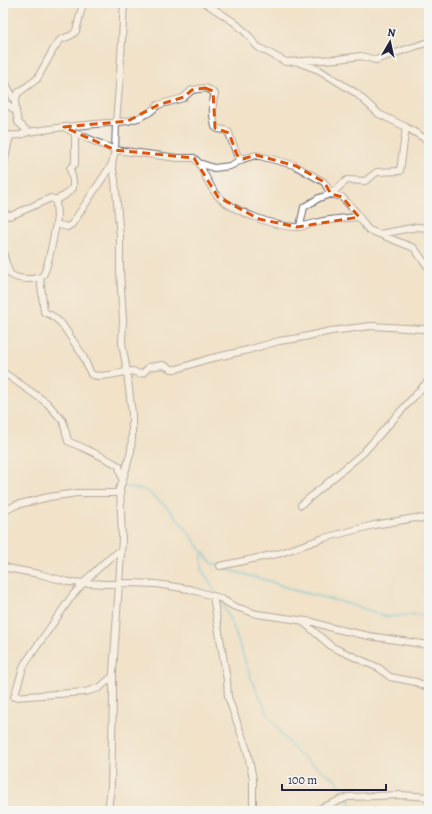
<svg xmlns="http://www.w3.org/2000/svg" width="432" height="814" font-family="Alegreya,serif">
<rect width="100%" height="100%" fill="#f6f6f2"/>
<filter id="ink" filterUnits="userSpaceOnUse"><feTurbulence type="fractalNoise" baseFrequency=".025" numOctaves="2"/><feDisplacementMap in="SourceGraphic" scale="8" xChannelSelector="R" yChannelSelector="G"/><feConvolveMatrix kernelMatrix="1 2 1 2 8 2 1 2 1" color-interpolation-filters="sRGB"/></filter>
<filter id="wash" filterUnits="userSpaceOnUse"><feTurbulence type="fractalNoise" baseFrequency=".012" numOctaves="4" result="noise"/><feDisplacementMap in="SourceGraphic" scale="16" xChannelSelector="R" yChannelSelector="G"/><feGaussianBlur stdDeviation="0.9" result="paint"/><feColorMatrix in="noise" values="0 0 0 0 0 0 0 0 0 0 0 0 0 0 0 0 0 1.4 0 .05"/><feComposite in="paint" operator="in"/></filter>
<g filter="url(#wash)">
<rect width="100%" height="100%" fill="#f1e2c8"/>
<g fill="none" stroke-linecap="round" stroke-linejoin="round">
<path stroke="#59bfd6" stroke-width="2" d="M121 486 145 490 165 505 187 530 202 551 212 563 218 565
M202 552V570L218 596
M224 568 236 572 269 581 293 590 342 602 365 609 387 617 417 614 429 618
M221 601 233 626 252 681 270 717 283 736 297 753 321 770 336 780 344 791 355 811"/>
</g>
</g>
<g filter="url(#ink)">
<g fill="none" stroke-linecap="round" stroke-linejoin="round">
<defs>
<path id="minor" d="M205 3 234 22 242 29 249 36 254 43 258 47 286 62 338 59 361 56 372 59 376 60 404 50 429 42
M300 63 319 70 356 93 379 114 406 127 429 141
M3 75 7 86 15 101
M3 101 16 111 18 122 28 132 64 127 75 133 115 150 178 158H194L199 163 214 168 230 166 243 159 256 155 294 165 324 182 331 194 342 197 355 211 366 227 369 230 414 248 422 259 429 268
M16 111 15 101 18 93 37 79 53 50 60 40 72 35 76 31 83 3
M64 127 128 121 138 118 150 112 158 105 183 98 192 90 205 88 210 90 215 94C211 104 213 117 215 127L218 129 225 130 229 133 237 155 243 159
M3 136 20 135 28 132
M199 163C204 173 209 186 217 195 231 211 278 228 298 227 305 226 312 224 319 222 332 219 345 218 359 217
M3 166 4 164 10 135
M3 211 9 216 15 214 51 198 53 199 56 201
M56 224 67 227 72 224 112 164
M300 226 304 207 319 198 331 194 347 180 365 181 377 172 400 171 406 127
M380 234 417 227 429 228
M3 250 5 260 3 261
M5 260 10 274C16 278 21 279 28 279 32 279 40 279 43 275 48 269 54 234 56 224L57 217 56 201 57 199 64 196 73 188V181L70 168 75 164V133
M40 277 44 312 51 315 61 323 82 354 91 374C99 379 117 373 127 372 129 372 131 371 133 371 135 372 137 373 139 374L143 373 149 367 163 365 172 369H177L208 359 248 350 279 341 299 338 331 331 371 326 423 329 429 328
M3 372 47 403 63 421 68 441C85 449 103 456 119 466L122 479
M301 505 363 453 429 380
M3 512 16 505 49 497 77 493H117L122 483 131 451 132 437V414L127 372 122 343 123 320 120 272V237L115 180 112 164 115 150 116 123 120 74 124 3
M3 565 7 568 39 574 69 582 106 584 131 583 156 584 189 589 220 598 233 606 257 614 313 622 332 628 369 636 429 645
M220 566 281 553 324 538 374 525 415 518 429 519
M213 596 227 680 228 697 247 750 253 779V804L255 811
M302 621 332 647 379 668 390 677 416 682 429 688
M113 676 99 688 85 692 14 697 24 665 72 596 88 578 105 562 121 550
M108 811 111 786 113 698V672L122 539 120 487
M314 811 348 797 402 795 429 797"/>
</defs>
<use href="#minor" stroke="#6a656c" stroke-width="8"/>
<use href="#minor" stroke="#fff" stroke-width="6"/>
</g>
</g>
<path d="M0 0H432V814H0ZM205 88 213 91 215 128 229 133 237 155 243 159 256 155 296 166 324 182 331 194 342 197 359 217 297 227 259 219 218 197 194 158 115 150 64 127 128 121 158 105 184 97 192 90Z" fill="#f1e2c8" fill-opacity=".55" fill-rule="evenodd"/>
<path fill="none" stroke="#de560e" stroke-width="3" stroke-dasharray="8 5" stroke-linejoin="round" d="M205 88 213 91 215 128 229 133 237 155 243 159 256 155 296 166 324 182 331 194 342 197 359 217 297 227 259 219 218 197 194 158 115 150 64 127 128 121 158 105 184 97 192 90Z"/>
<rect width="432" height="814" fill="none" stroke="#f6f6f2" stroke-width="16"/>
<g transform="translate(390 42) rotate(9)" stroke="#f6f6f2" stroke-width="3" paint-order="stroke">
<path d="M0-3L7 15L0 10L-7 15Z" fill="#22223b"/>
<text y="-6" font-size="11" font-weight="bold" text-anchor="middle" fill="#22223b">N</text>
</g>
<path d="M282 784v6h104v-6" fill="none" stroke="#22223b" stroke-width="2"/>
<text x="288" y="784" font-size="12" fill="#22223b" stroke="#f6f6f2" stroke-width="3" paint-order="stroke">100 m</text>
</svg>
